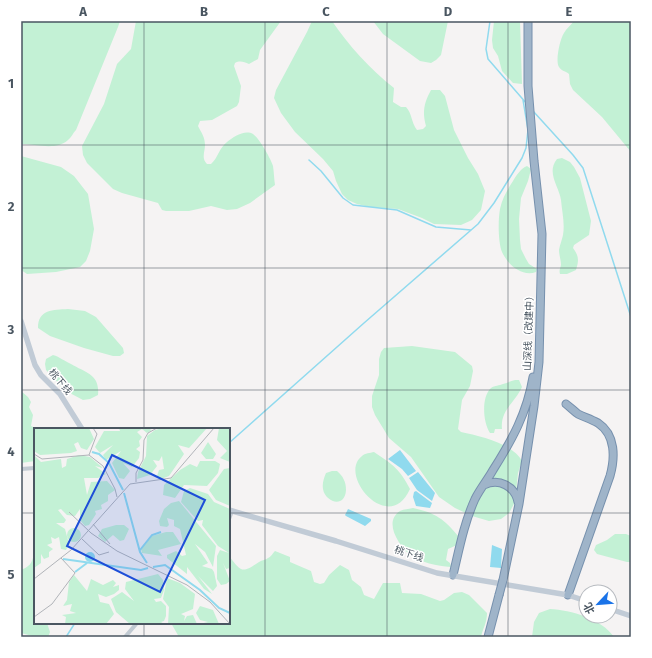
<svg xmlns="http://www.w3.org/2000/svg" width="652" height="658" font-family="'Fira Sans','Noto Sans SC',sans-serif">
<rect width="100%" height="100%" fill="#f5f3f3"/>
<path fill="#c3f1d5" d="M21 21H120L118 27 76 130C73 133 71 138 68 140 56 151 36 144 21 144Z
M136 21H281L260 50 258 59 249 64C244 62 240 60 235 63L234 66 241 86 239 102 237 106 212 120 200 121 198 126C201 132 205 137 205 145 205 152 201 158 207 164H211C218 158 219 148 227 142 233 137 245 129 253 134 259 138 271 159 273 166 274 172 274 179 275 185L250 203 237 209 227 210 211 206 189 211H166L162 210 158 203 122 193 113 189 87 163 83 155 82 146 104 104 117 64 131 49Z
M312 21H332C349 46 370 69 394 88L393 102 401 107H406C412 113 411 122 417 130L423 129 426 126C422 112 424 103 431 90H440L445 96 454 130 468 158 478 174 485 191 481 210 472 220 461 225 434 224 422 218 398 209 370 207 357 204 348 200 342 194 336 181 333 171 323 159 295 132 281 113 274 98 276 90 307 32Z
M373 21H448L441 55 436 60 431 63 420 61 383 34Z
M494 21H520L522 84 513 83 502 71 498 56 493 48 492 40Z
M574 21H631V152L602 117 573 90 570 84 569 74C566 71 561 71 559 67 555 61 560 39 564 33 566 29 571 25 574 21Z
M21 156 61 167 74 176 88 194 94 229 90 251 86 261 80 267 56 272 27 274 21 270Z
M562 158 570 162 574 167 580 178 591 221 589 235 574 245 573 248C579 256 579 260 576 270L567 274H560C559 271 560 269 561 265 561 260 559 255 559 250 560 244 562 240 563 235 565 223 562 212 561 200 559 186 546 173 557 159Z
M527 166 531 169 528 181 521 198 519 219 520 240 521 249 526 259 529 264 537 269 536 272C522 277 508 265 502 252 498 242 498 220 500 209 502 199 507 190 513 181 516 176 521 168 527 166Z
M68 309 85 311 96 317 123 348 124 353 120 356H113L84 348 50 336 38 328C38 309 53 310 68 309Z
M412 346 455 352 472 366 473 371 470 386 462 400 458 429 461 432C480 436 512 443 522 461L518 473 515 502 509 513 501 519 489 521 472 516 455 508 439 497 411 457 389 438 375 415 372 407V396L379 375V359L381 352 384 348Z
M53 355C60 357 64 361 71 364 86 373 100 374 98 395L90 399 83 400 66 391 46 370 45 364 46 359Z
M515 380H519L522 387C515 403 500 410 502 429H495L494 433H490C483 423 481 397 491 388 495 385 499 386 503 384 507 383 511 381 515 380Z
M21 391 28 397 31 402 29 407 33 415 31 426 38 429H35V461L21 463Z
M374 452C392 464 400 469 410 489 389 536 337 475 362 456 365 453 370 453 374 452Z
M332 471H337C343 476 346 482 346 490 345 509 325 502 323 489 322 483 324 478 326 473Z
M413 508C436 513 444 519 459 537L457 545 448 549 446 560 450 563 451 567C437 566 421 563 409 554 399 545 383 522 400 511 404 509 409 509 413 508Z
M615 534H626L631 536V562H627L597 554 594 550 596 545 607 540Z
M35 550V623H47L50 632 48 637H36L21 633V570C33 565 32 561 35 550Z
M275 551 290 557V562L311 571 314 582 320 584 324 583 329 575 340 565 349 570 352 580 361 587 364 595 374 599 383 583H400L402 593 421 594 440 601 444 600 454 593 462 592 469 595 487 613C487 623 483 628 481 637H179L171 623H229V556C242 573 242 573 259 562 262 560 266 560 268 558 271 557 273 553 275 551Z
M550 609C571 610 602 619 614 637H532L534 622 539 613Z"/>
<path fill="#90daee" d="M400 450 416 471 408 476 402 469 388 459Z
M418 472 435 493 432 501 417 490 409 478Z
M416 491 432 503 430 508 416 506 413 497 414 492Z
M348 509 371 519V521L365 526 346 516 345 515Z
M492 545 502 549 501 568 490 567Z"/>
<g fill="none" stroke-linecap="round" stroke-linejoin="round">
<path stroke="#90daee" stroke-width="1.5" d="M490 21 486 49 488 59 527 104
M533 111 573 155 583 168 631 317
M309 160 321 171 343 198 353 205 397 210 436 227 471 230
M229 443 364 323 478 224 494 203 522 158 526 148 528 130 523 100
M66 637 75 623"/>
<defs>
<path id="trunk" d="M566 404C570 407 574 411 578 414 584 417 591 419 598 423 616 435 615 458 610 476L568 595
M484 485C499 478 515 486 518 502
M453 575C459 550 464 523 475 499 480 489 488 479 493 470 512 440 527 413 533 377
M503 580 519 504 534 406 539 362 542 234 534 161 528 86V21
M488 637 499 595"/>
</defs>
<use href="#trunk" stroke="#7690ad" stroke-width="9"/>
<path stroke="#c1cad2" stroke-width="4" d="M21 469 35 468
M229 519 232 511
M125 637 137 623"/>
<path stroke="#c1cbd6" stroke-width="5.5" d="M21 321 35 365 41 375 60 394 82 429
M229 510 336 541 437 573 568 595 586 601
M610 609 631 616"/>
<use href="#trunk" stroke="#9fb4c9" stroke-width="7"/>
<defs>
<path id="trunk-bridge" d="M499 595 503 580"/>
</defs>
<use href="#trunk-bridge" stroke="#7690ad" stroke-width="9" stroke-linecap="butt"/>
<use href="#trunk-bridge" stroke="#9fb4c9" stroke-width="7"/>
</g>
<path fill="none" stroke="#4a5661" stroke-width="1" stroke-opacity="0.55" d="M144 21V429M265 21V637M387 21V637M508 21V637M21 145H631M21 268H631M21 390H631M21 513H35M229 513H631M144 623V637"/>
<g text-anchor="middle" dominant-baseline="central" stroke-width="3" stroke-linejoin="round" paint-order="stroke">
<g font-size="10" fill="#4a5661" stroke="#fff">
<text transform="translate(529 331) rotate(-88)">山深线（改建中）</text>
<text transform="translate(60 382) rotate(50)">桃下线</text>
<text transform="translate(409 554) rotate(18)">桃下线</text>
</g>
</g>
<g transform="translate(34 428)">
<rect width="196" height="196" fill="#f5f3f3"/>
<path d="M0 0H55L60 11 53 22 47 20 44 14 40 16 43 23 37 25 6 27 0 23ZM85 0H116L117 3 113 5 108 1 103 4 108 9 105 13 106 18 102 21 106 24 105 30 98 39 89 35 96 43 90 51 85 50 78 35 87 23 72 32 69 27 79 17 66 25 61 19 70 3H86ZM129 0H173L155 20 144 17 150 26 135 48 127 51 123 48 125 42 130 41 128 28 125 33 119 32 123 38 116 47 103 51 104 44 112 28 113 8 121 2ZM185 0H196V34L186 30 193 23 183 12ZM174 14 182 26 179 31H172L167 25ZM0 27 7 34 27 31 28 40 32 38 33 31 45 27 56 29 69 40 61 38 72 46 64 50H50L53 67 57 54 73 53 81 62 74 67V73L67 77 68 81 61 83 62 86 55 97 51 98 46 92V81L41 88 33 87 27 81 24 82 32 92 30 95H22L31 101 35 116 32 122 27 121 25 109 21 111 17 109 18 115 13 117 19 121 15 124V129L10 131 7 126V135L0 140ZM166 33H181L186 36 184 45 173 58 150 57 141 70 129 67 130 57 146 42 156 36 163 39ZM196 40V78L182 72 175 62 190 41ZM156 60 174 66 180 74 196 81V140L192 141 189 135 196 153 192 156 187 157 183 151V128L186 122 195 125 184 118 168 97 169 92 164 93 147 74 150 63ZM145 73 182 118 179 139 171 124 161 116 174 135 168 138 178 141 180 144 183 158 179 163 164 148 178 166 170 161 153 139V146L133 130V127L142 123 148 128 152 127 146 101 140 98V92L133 90 135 97 133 99 126 98 125 93 130 81 137 75ZM82 97H90L95 101 90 112 86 113 79 107 71 114 64 108 68 101ZM33 107a7 7 0 1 1 14 0a7 7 0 1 1-14 0ZM132 104H139L147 116 124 122 128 128 108 125 107 121 118 108ZM124 146 129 152 130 162 127 170 120 171 122 174 127 173 132 178V188L130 193 127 194 130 196H96L82 184 77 171 88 164 100 173 91 161 92 154ZM40 147 53 163 57 151 69 157 79 152 82 155 79 159 85 157V162L80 166 72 169 64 166 66 174 75 176 80 186 72 196H31L32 189 28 187 42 185 36 183 38 176 29 178 33 172 35 154ZM133 150 146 155 161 166 159 181 147 186 151 188 150 193 153 188 159 187 163 196H134L135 179 129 171ZM166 178 179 182 185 196H165L174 194 166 192 162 185Z" fill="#c3f1d5"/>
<path d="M51 129a5 5 0 1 1 10 0a5 5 0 1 1-10 0Z" fill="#90daee"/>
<path fill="none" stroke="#90daee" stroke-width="2" d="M58 24 65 26 75 35 89 62M90 65 106 124 113 135M106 122 118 107 127 104M29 131 107 142 114 140M119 139 131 137 166 162 185 180 196 185M41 144 53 135"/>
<path fill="none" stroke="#b1b4b9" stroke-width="1" d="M0 26 8 31 55 27 69 38 81 61 83 69M55 27 63 6 59 0M102 54V45L109 32 110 12 114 5 123 0M35 84 57 105 83 123 153 157 176 174 196 196M59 96 76 116M48 111 65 127 75 124M0 151 37 122 96 56 137 50 180 0M0 189 18 176 41 145 27 130"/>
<path fill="#1d4ed8" fill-opacity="0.15" stroke="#1d4ed8" stroke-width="2" d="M78 27 171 72 126 164 33 118Z"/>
<rect width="196" height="196" fill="none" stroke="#4a5661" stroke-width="2"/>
</g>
<rect width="652" height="658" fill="none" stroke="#ffffff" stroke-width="44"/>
<g transform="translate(598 604) rotate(244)"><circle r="19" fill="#ffffff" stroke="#b7bbc0"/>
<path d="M0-3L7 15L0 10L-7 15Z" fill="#1a73e8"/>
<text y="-6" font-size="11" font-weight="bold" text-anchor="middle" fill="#4a5661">北</text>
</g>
<rect x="22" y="22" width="608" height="614" fill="none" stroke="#4a5661" stroke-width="1.5"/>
<g font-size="13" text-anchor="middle" font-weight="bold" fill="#4a5661">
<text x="83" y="16">A</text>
<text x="204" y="16">B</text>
<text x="326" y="16">C</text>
<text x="448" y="16">D</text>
<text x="569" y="16">E</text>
<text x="11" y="88">1</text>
<text x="11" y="211">2</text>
<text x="11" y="334">3</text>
<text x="11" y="456">4</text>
<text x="11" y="579">5</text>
</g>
</svg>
